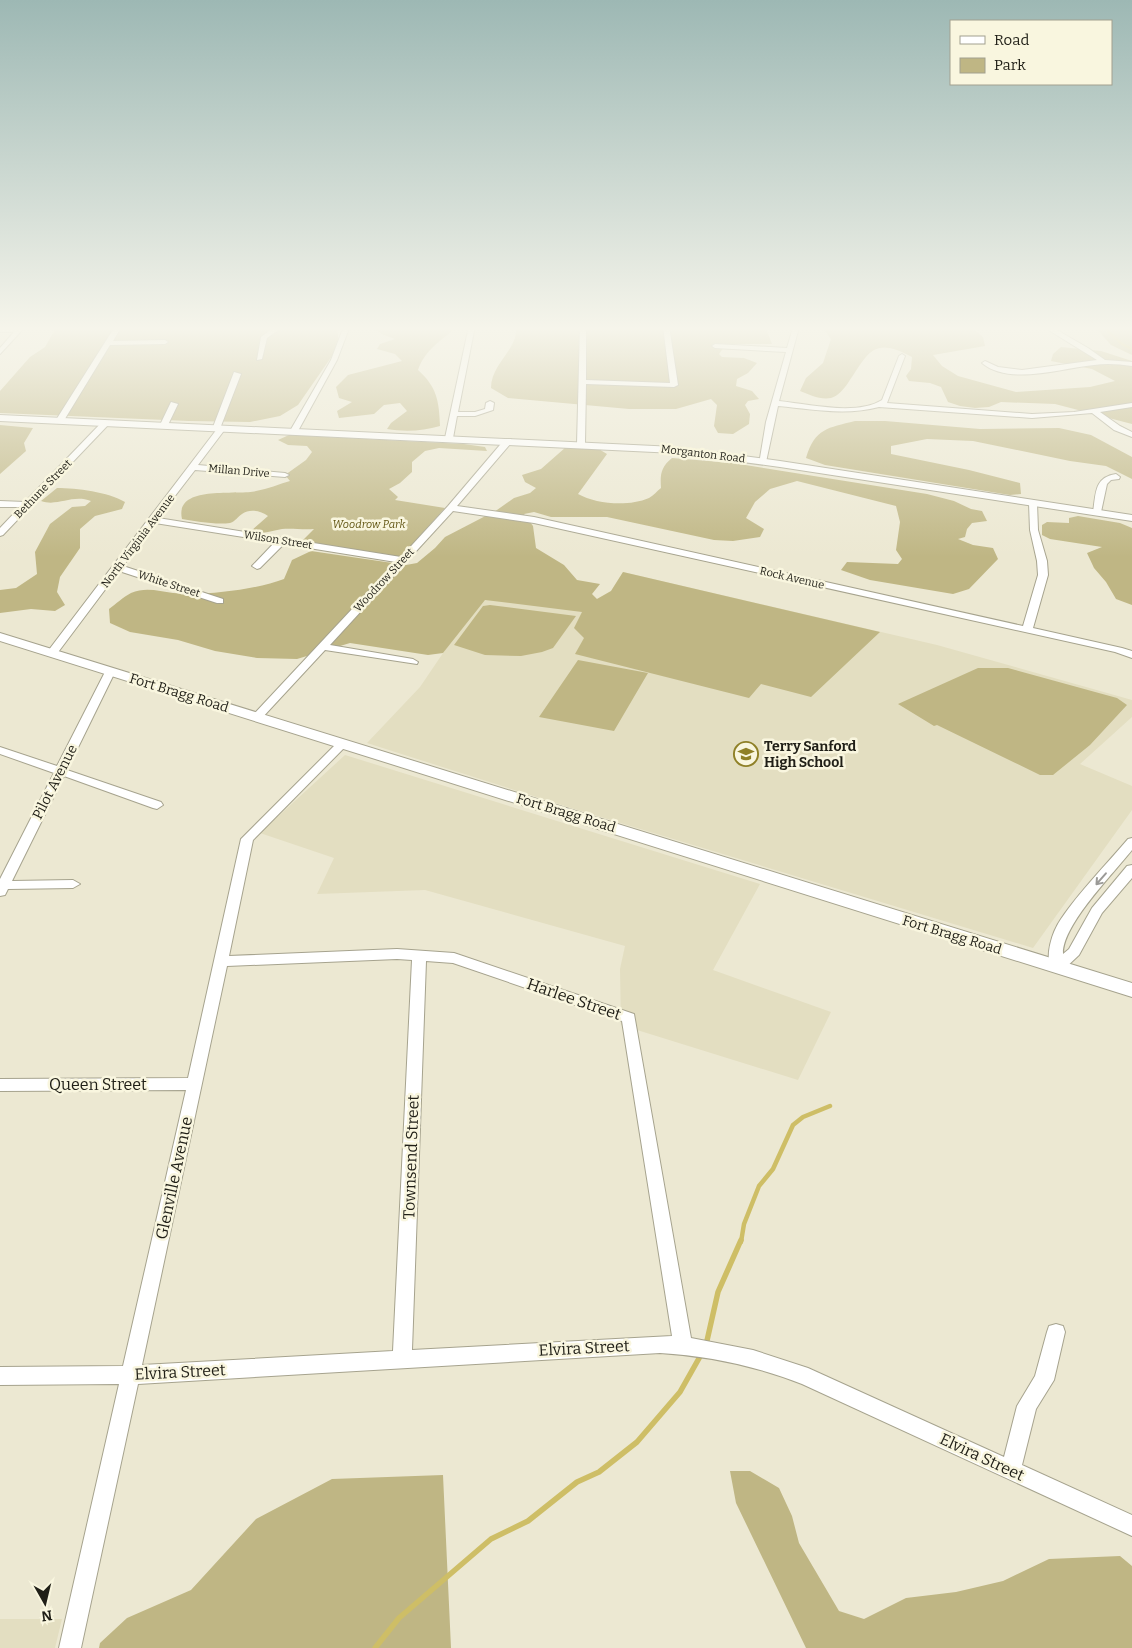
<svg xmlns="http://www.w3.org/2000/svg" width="1132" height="1648" font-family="Bitter,serif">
<rect width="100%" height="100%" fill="#ece8d2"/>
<path fill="#e3dec1" d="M623 572 937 645 1132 700V717L1080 764 1132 786V810L1033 948 571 808 367 743 420 687 479 600 597 599 611 591Z
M345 755 760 884 713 970 831 1012 798 1080 621 1025 620 969 625 946 425 890 317 894 334 858 260 833Z
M0 1619H62L55 1648H0Z"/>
<path fill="#bfb684" d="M57 326H337L339 346 298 405 280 416 250 422 189 421 0 413V391L30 357 45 347Z
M369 326H457C442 341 425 349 418 370 437 387 439 401 440 426 423 431 405 432 387 429L391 423 407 411 400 403 384 405 374 414 339 418 337 411 352 402 339 398 336 387 348 375 402 361 395 354 377 349 380 344 395 339 384 335Z
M516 326H765L772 344H726L719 354 722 357 744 358 757 363 748 373 737 379 736 386 752 391 759 399 748 401 745 405 750 414 749 424 733 434 718 433 714 426 717 405 711 399 676 409H629L508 398 491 388C491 363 519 349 516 326Z
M817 326H975V330L983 337 985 346 933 355 942 366 958 376 1016 392 1090 387 1115 381 1092 369 1051 361 1053 354 1061 347 1101 351 1132 361V424L1055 404 1001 402 989 407 975 408 960 406 948 402 941 387 930 383 909 381 906 376 911 369 912 357C873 336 869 352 848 383 844 389 838 396 831 398 820 400 810 395 800 391L806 378 823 363 831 339 826 332Z
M1094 326H1132V355L1111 345Z
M855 421H885L980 429 1059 428 1091 435 1132 457V479L1106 466 1070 461 973 441 927 439 891 446V454L969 470 1020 483 1021 494 1010 495 825 465 806 458C815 428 828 428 855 421Z
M0 425 33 428 24 443 26 451 0 474Z
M289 435 464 444 485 447 487 451 439 448 425 451 412 462V472L400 483 389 489 398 497 395 500 445 508 400 558 301 542 314 529C303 530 292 528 282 529 272 531 264 533 254 534L251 531 268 516C261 511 250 508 242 514 237 517 236 521 230 523 215 525 196 521 182 519 174 484 237 496 256 491 268 489 279 484 290 481L285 475 306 460 312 452 307 446 288 445 278 440Z
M566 447 597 448 607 454 578 494C596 504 628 507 649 498 653 496 657 491 661 488 660 474 661 467 672 458L733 463 927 494 954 501 971 509 982 511 987 521 972 523 967 529 965 537 958 539 973 545 993 548 998 559 969 589 953 594 870 580 841 570 847 562 898 564 902 559 896 550 900 522 896 506 797 481 770 489 755 502 746 518 764 529 760 537 733 541 714 540 607 517H551L534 512 524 514 533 526 536 548 564 565 577 580 600 584 592 594 597 599 611 591 623 572 880 632 811 697 761 684 749 698 575 654 584 638 574 628 582 612 485 600 443 653 428 655 350 643 297 659 257 658 215 651 178 640 130 632 110 623 109 609C116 604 123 597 131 593 145 587 159 591 173 593 204 596 255 590 284 579L292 560 311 551 406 565 417 563 435 548 445 537 497 510 514 498 530 493 536 488 525 482 522 475 541 469Z
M57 488C77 488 108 492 125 502L122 509 95 516 80 529V548L60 577 57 592 65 605 55 611 31 609 0 613V590L16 588 37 574 35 552 50 524 72 507 85 506 91 501C72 494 58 507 41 501Z
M1078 516 1120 523 1132 528V605L1116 599 1106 582 1094 568 1087 553 1102 547 1050 539 1042 535V525L1047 522 1069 523V518Z
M490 605 576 616 553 648 542 652 521 656 485 655 454 645 483 606Z
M578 660 648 673 614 731 539 717Z
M978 668H1008L1117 698 1127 705 1090 745 1053 775H1040L937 725 934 726 898 704Z
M730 1471H750L779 1488 792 1516 799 1543 839 1611 864 1619 906 1598 956 1592 1003 1581 1049 1559 1120 1556 1132 1566V1648H806L736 1503Z
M443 1475 451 1648H99L100 1643 127 1618 191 1590 256 1519 332 1479Z"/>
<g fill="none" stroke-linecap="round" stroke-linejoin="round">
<path stroke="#cebe66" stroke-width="2.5" d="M1102 326 1122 344 1132 349"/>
<path stroke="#cebe66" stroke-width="4.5" d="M741 1242 744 1224 759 1186 773 1169 793 1125 803 1117 830 1106"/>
<path stroke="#cebe66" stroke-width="5.5" d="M706 1345 718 1292 741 1240
M375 1648 399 1618 491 1539 528 1521 577 1482 599 1472 637 1442 680 1392 702 1353"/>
<defs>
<path id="minor" d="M19 326H26L0 354V348L14 332H0V328H18Z
M122 326 113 341 165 340 168 342 165 344 110 345 63 422H57L56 420 114 328 81 329 78 327Z
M276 326H284L267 338 262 359 257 360 261 337Z
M344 326H350L337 360 298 431 291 433 290 431 331 360Z
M469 326H475L458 412H475L485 409 486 403 490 401 494 403 493 410 475 416H457L453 438 449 440 445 438Z
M580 326H586V380L670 383 663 326H669L678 385 674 387 586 384 585 444 581 446 577 444Z
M791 326H797L798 331 779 401C808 404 857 416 882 400L899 356 902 354 905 356 887 403 1032 414 1074 412 1132 403V407L1100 412 1120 426 1132 432V437L1114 430 1092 413 1032 418 879 407C845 416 812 409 778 406L766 462 759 464 766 422 786 352 715 348 712 346 715 344 787 348 792 331Z
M981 326H1028L1025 328H984Z
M1042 326H1050L1088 348 1105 360 1132 362V366C1119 364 1106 363 1094 365 1062 368 1009 386 982 363L985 361 998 367 1022 370 1097 360Z
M234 372 241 374 221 426 226 428 198 465 285 473 289 475 285 477 195 470 158 518 401 557 448 506 505 439H511V443L457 506 534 517 1023 626 1038 575 1037 561 1030 530 1029 503 1033 500 1037 503 1038 530 1047 561 1048 575 1033 628 1122 648 1132 651V658L1115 652 534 523 453 511 330 645 413 659 418 662 417 664 325 650 261 719H253L251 717 253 715 396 562 284 544 260 568 257 569 252 566 275 542 155 523 123 566 223 599V603H217L119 571 56 655H48L47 653 48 651 217 429 213 427Z
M171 402 178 404 167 427H161L160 425Z
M103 421 110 423 3 535 0 536V528L20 507H0V501L25 502Z
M1116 474 1120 477 1119 479 1111 480 1107 484 1101 512 1094 514 1093 512C1096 494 1094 477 1116 474Z
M110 669 115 672 67 770 161 802 163 805 157 809 153 808 64 776 12 881 73 880 80 884 73 888 8 889 5 895 0 896V879L54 773 0 754V747L57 766 105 672Z
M342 741 348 744 346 746 253 840 229 956 397 949 454 953 634 1014 691 1338 753 1350 808 1368 1004 1457 1017 1406 1035 1376 1047 1332 1049 1326 1056 1324 1063 1326 1065 1332 1054 1380 1036 1409 1022 1465 1132 1515V1536L802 1384C756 1366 709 1356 660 1353L138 1384 81 1648H59L119 1384 0 1385V1367L123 1366 186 1090 0 1091V1079L188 1078 241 839 338 742ZM397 959 412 960 393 1351 142 1365 227 966ZM426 961 453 963 622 1021 672 1336 412 1350Z
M1132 838V850C1114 873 1062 925 1063 954L1069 949 1092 908 1127 866 1132 865V878L1102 913 1079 955 1062 971H1052C1044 957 1052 932 1061 919 1079 892 1106 865 1128 839Z"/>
<path id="major" d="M0 415 675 447 780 461 1132 515V521L780 467 675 453 0 421Z
M0 633 1132 983V997L0 641Z"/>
</defs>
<use href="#minor" stroke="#a6a38e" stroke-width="2"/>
<use href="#major" stroke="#a6a38e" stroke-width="2"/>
<use href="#minor" fill="#fff" fill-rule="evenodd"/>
<use href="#major" fill="#fff" fill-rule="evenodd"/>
</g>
<defs><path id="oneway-shaft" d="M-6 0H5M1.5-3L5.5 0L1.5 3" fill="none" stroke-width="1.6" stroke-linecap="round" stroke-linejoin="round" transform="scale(1.25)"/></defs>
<use stroke="#9b9a97" href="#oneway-shaft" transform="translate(1101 879) rotate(131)"/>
<linearGradient id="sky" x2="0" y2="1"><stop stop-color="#9db8b4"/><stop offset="0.59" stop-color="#f6f5eb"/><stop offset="1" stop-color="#f6f5eb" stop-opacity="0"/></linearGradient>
<rect width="1132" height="557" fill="url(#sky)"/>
<defs>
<symbol id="school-ring" viewBox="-11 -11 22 22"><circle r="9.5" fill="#f9f6df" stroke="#8f8027" stroke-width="1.5"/><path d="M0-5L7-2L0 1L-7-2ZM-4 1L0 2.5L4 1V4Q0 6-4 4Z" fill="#8f8027"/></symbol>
</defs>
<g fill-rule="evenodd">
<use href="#school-ring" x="732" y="740" width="28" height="28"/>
</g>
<g text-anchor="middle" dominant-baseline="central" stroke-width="5" stroke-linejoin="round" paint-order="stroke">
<g font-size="11" fill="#201f17" stroke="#f9f6df">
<text transform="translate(703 454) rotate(7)">Morganton Road</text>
<text transform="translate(239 471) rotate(5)">Millan Drive</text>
<text transform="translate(43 489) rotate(-46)">Bethune Street</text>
<text transform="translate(278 540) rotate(9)">Wilson Street</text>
<text transform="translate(138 541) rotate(-53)">North Virginia Avenue</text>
<text transform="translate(792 578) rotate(13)">Rock Avenue</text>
<text transform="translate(384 580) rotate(-47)">Woodrow Street</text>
<text transform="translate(169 584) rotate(18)">White Street</text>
</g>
<g font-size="11" font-style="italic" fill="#635715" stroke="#f9f6df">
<text x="369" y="524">Woodrow Park</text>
</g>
<g font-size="14" fill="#201f17" stroke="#f9f6df">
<text transform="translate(179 693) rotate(17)">Fort Bragg Road</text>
<text transform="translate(55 782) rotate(-63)">Pilot Avenue</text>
<text transform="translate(566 813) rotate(17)">Fort Bragg Road</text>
<text transform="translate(952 935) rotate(17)">Fort Bragg Road</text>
</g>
<g font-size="14" font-weight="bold" fill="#201f17" stroke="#f9f6df" text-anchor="start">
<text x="764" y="746">Terry Sanford<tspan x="764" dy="16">High School</tspan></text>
</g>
<g font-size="16" fill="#201f17" stroke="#f9f6df">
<text transform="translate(574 999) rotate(19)">Harlee Street</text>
<text x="98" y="1084">Queen Street</text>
<text transform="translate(411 1157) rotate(-88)">Townsend Street</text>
<text transform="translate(174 1178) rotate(-78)">Glenville Avenue</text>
<text transform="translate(584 1348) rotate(-3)">Elvira Street</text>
<text transform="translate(180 1372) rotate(-3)">Elvira Street</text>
<text transform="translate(982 1457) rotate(25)">Elvira Street</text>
</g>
</g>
<rect x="950" y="20" width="162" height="65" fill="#f9f6df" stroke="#a2a08f"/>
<rect x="960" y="36" width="25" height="8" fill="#ffffff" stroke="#a2a08f"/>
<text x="994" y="45" font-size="15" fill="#201f17">Road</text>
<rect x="960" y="58" width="25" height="15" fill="#bfb684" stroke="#a2a08f"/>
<text x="994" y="70" font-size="15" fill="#201f17">Park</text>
<g transform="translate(45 1603) rotate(172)" stroke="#f9f6df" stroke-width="4" paint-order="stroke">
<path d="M0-4L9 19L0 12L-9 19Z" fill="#201f17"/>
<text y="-8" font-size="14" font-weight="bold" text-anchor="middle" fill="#201f17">N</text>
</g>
</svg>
